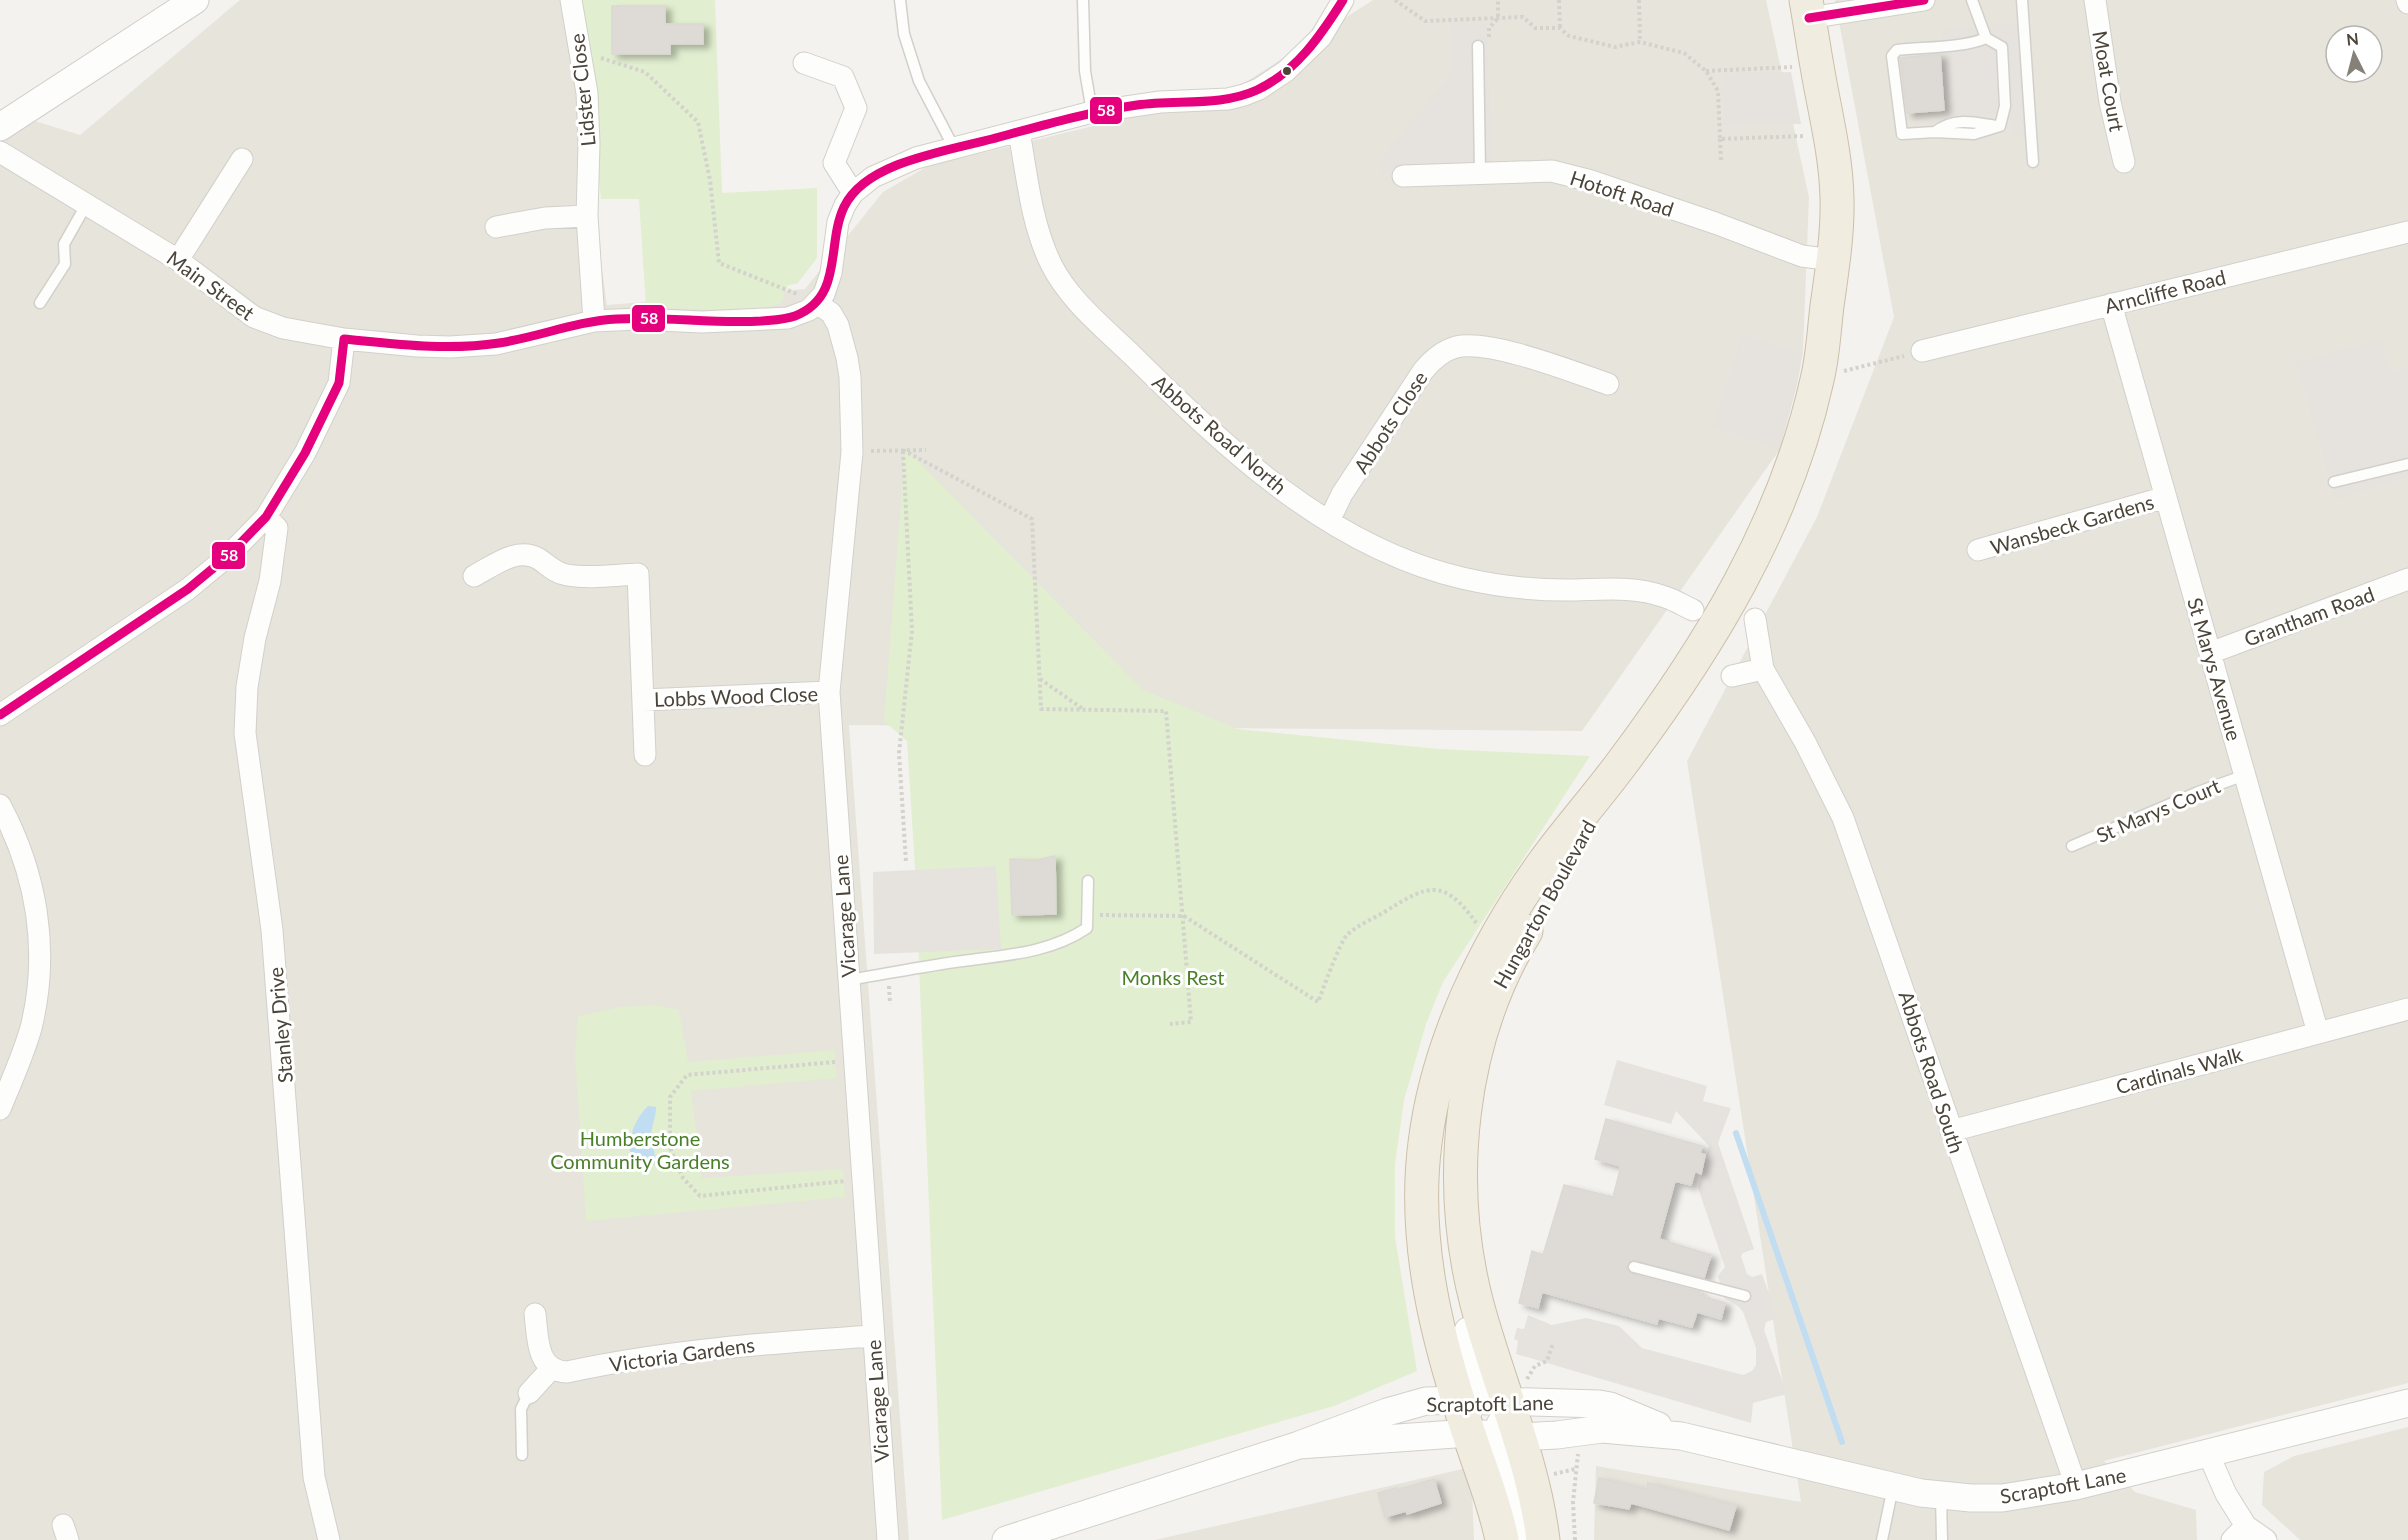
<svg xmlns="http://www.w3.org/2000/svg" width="2408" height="1540" font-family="Lato,sans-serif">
<defs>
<filter id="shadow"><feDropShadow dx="6" dy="4" stdDeviation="3" flood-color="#0004"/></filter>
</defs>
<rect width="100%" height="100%" fill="#f4f2ee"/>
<path fill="#e7e4dc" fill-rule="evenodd" d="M240 0H564L607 305 805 289 883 192 928 166 1229 93 1373 0H1766L1809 197 1803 352 1742 335 1780 449 1582 731 849 725 909 1540H0V110L80 135Z
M1835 0H2408V1383L2104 1461 2135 1492 2196 1510 2197 1540H1594L1596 1466 1801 1502 1687 761 1817 517 1894 317ZM2336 36H2372V72H2336Z
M2408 1427V1540H2300L2262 1505 2264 1472 2294 1456Z
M1471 1467 1474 1540H1155Z"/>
<path fill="#e6e2de" d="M1486 21 1493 167 1381 173V160L1453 71 1450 22Z
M1791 72 1801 124 1724 125 1723 74Z
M1742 334 1803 352 1797 385 1780 449 1713 427Z"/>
<path fill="#e1eecf" d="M580 0H715L722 193 817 188V258L797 284 788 285 781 303 755 312 646 307 639 199H601Z
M905 448 1143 690 1238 729 1439 749 1590 756 1443 982 1426 1024 1404 1100 1395 1164V1237L1417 1371 1334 1406 942 1520 915 867 907 741 884 721Z
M656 1005 679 1010 688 1062 834 1050 837 1078 691 1091 702 1178 843 1169 845 1197 586 1221 575 1056 578 1016 620 1007Z"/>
<path fill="#e6e3df" d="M2017 23 2026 136H2011L2009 113 1948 118 1941 29Z
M2380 339 2389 370 2408 368V478L2335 499 2296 363Z
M996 866 1001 949 874 954 873 872Z
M1617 1060 1707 1086 1703 1101 1731 1108 1718 1143 1754 1249 1743 1253 1741 1256 1747 1274 1752 1277 1762 1274 1778 1318 1766 1322 1764 1330 1787 1394 1753 1403 1751 1423 1516 1354 1518 1341 1514 1339 1517 1328 1524 1329 1528 1315 1552 1325 1586 1318 1619 1326 1642 1348 1743 1375 1752 1371 1756 1365V1348L1743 1312 1738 1306 1724 1298 1718 1276 1725 1267 1698 1188 1709 1146 1676 1111 1671 1124 1604 1105Z"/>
<path fill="#c0ddf1" d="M648 1106 656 1107C656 1118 651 1127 651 1136 651 1146 657 1154 655 1164L647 1168 633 1161C624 1143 635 1119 648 1106Z"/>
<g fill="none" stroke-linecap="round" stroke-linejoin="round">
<path stroke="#c0ddf1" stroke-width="6" d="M1736 1133 1842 1442"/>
</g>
<path fill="#dedbd6" stroke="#dcd9d4" stroke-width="1.5" filter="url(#shadow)" d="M612 6H665V24H703V44H670V54H612Z
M1940 54 1944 110 1907 113 1900 58Z
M1055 856 1056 914 1012 915 1010 859 1037 860Z
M1606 1119 1702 1146 1700 1153 1705 1155 1701 1174 1695 1171 1691 1185 1675 1181 1659 1239 1711 1255 1704 1278 1635 1260 1629 1261 1627 1268 1632 1274 1700 1292 1699 1295 1725 1303 1721 1319 1697 1312 1692 1327 1658 1318 1657 1324 1542 1292 1538 1308 1519 1303 1532 1251 1543 1255 1564 1185 1613 1197 1621 1166 1595 1159Z
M1599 1478 1647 1489 1648 1483 1736 1506 1729 1530 1631 1503 1629 1509 1594 1503Z
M1434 1479 1441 1503 1407 1514 1406 1511 1385 1517 1378 1493 1396 1488 1397 1490Z"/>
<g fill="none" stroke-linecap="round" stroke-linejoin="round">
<defs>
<path id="service" d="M900 0 904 34 919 81 954 148
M1083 0 1085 71 1092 112
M1972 0 1986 38
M2022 0 2033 162
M1986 38 2002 47 2005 106 2000 126 1974 134 1935 132 1902 134 1892 56 1897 50C1922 47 1964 48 1986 38Z
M1478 46 1480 172
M1935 132C1954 117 1974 122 1996 126
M40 303 65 264 64 244 86 205
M2334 482 2408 464
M2072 846 2198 792 2245 775
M848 980C886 974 924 966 963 961 1006 955 1050 953 1087 928L1088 881
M1634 1267 1745 1296
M522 1455 521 1409 529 1393
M1941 1496 1942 1540
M1882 1540 1893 1487"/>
<path id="minor" d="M571 0 587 93 589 144 587 216 594 321
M2095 0 2110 102 2124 162
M2407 0 2408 3
M1809 18 1924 0
M804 63 843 77 856 108 834 163 853 193
M1019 132C1027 175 1031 223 1051 264 1069 300 1103 327 1132 355 1226 448 1329 547 1462 578 1496 586 1531 590 1566 590 1599 590 1633 585 1665 597 1675 600 1684 606 1693 610
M0 152 178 260 254 317 283 328 344 339 417 346 450 347 496 344 594 321 638 319 702 322 788 318 809 310 824 294 831 273 838 222 845 205 853 193 873 177 916 158 1092 112 1160 102 1228 99 1244 95 1259 89 1286 71 1321 37 1343 0
M1403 176 1552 171 1591 181 1715 223 1802 256 1833 260
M496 227 545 218 587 216
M178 260 242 159
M817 303 831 313 838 325 847 358 850 377 852 452 829 692 888 1540
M2111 304 2318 1033
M1922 351 2408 232
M266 517 277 528 270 581 255 638 247 687 245 733 272 930 314 1477 329 1540
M1329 521 1342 494 1423 371C1432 360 1442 351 1456 347 1490 339 1573 372 1608 384
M1978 550 2166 497
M474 576C493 566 517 546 539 559 549 566 555 573 567 575 590 579 615 575 638 574L645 755
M1755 619 1763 669 1805 742 1843 818 2076 1486
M2210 653 2408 579
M1732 676 1763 669
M643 700 829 692
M0 715 188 589 228 556 266 517 305 453 339 383 344 339
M0 805C37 874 50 951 31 1028 23 1056 11 1082 0 1109
M1951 1131 2408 1009
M535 1314C538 1338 536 1371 567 1372 669 1350 769 1343 873 1336
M529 1393 551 1369
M2208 1453 2226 1494 2246 1526 2266 1540
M63 1525 68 1540
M2232 1540 2246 1526"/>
<path id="tertiary" d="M0 127 195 0
M1466 1414C1486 1386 1478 1361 1468 1331
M1503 1420C1487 1441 1504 1466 1510 1488 1514 1505 1517 1522 1518 1540
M1299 1445 1469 1433 1520 1437 1557 1435 1602 1429 1681 1436 1921 1493 1971 1498H2002L2076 1486 2408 1403
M1006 1540 1299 1445 1387 1412 1426 1401 1459 1400 1599 1404 1610 1406 1658 1426"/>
<path id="trunk" d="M1526 931C1459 1040 1445 1182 1477 1304 1498 1383 1533 1458 1543 1540
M1502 1540C1495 1504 1481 1471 1470 1437 1438 1342 1412 1243 1425 1143 1437 1044 1486 942 1545 861 1569 828 1597 797 1622 763 1709 647 1785 524 1817 380 1823 356 1824 330 1827 306 1832 270 1838 233 1837 198 1836 153 1824 109 1817 66 1813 44 1810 22 1806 0"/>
</defs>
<use href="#service" stroke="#d2d0cb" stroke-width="13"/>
<use href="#minor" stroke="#d2d0cb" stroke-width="23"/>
<use href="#tertiary" stroke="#d2d0cb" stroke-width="29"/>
<use href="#trunk" stroke="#ccbfa9" stroke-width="35"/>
<path stroke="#d3d2cc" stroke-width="4" stroke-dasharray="3 3" stroke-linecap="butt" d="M1395 0 1425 21 1523 17 1535 28H1560L1569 36 1615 47 1640 42 1684 53 1706 71 1718 91 1720 139 1804 136
M1559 0 1560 28
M1639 0 1640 42
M1489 37V28L1498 18V0
M601 58 645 72 698 122 710 180 719 263 797 294
M1706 71 1792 67
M1720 139 1721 160
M1844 371 1904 356
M903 450 1032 519 1041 709 1166 711 1191 1022 1170 1024
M871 451 926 450
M903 451 912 631 899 753 906 862
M1040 679 1083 709
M1100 915 1184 916 1318 1002C1323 989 1340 942 1347 935 1356 926 1372 919 1383 913 1427 885 1443 876 1477 924
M889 986 890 1004
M835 1062 687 1075 670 1097V1148L683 1178 700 1196 845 1181
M1527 1379 1535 1366 1547 1361 1553 1343
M1554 1474 1575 1469
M1575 1540 1573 1502 1578 1454"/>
<use href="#service" stroke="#fdfdfc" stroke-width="10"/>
<use href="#minor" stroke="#fdfdfc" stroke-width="21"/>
<use href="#tertiary" stroke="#fdfdfc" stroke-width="27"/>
<use href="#trunk" stroke="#f0ece0" stroke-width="33"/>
<defs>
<path id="bus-1" d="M1809 18 1924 0
M0 715 188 589 228 556 266 517 305 453 339 383 344 339C395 344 447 351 499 343 539 337 576 321 617 319 665 316 713 324 761 321 772 320 784 320 795 316 844 297 826 245 844 207 854 186 877 173 897 165 928 153 960 147 992 139 1040 126 1088 112 1137 105 1176 99 1220 107 1257 90 1296 72 1321 35 1343 0"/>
</defs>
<use href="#bus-1" stroke="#fff" stroke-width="14"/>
<use href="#bus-1" stroke="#e5007d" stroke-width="9"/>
</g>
<circle fill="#4b4439" stroke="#fff" stroke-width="2" cx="1287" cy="71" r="5"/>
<g text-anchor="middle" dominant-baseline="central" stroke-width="6" stroke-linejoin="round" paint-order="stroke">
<g font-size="20" fill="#4b4439" stroke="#fff">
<text transform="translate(2109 81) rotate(80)">Moat Court</text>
<text transform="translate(582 90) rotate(-96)">Lidster Close</text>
<text transform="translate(1622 193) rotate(18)">Hotoft Road</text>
<text transform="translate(211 285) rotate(36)">Main Street</text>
<text transform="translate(2165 291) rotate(-14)">Arncliffe Road</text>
<text transform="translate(1390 422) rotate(-57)">Abbots Close</text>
<text transform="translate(1220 434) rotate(41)">Abbots Road North</text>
<text transform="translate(2072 524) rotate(-16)">Wansbeck Gardens</text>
<text transform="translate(2309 616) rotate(-20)">Grantham Road</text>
<text transform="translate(2215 669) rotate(74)">St Marys Avenue</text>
<text transform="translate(736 696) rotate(-2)">Lobbs Wood Close</text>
<text transform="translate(2158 810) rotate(-23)">St Marys Court</text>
<text transform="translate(1544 904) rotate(-61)">Hungarton Boulevard</text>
<text transform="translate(844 916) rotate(-94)">Vicarage Lane</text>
<text transform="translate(280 1025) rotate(-95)">Stanley Drive</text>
<text transform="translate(2179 1070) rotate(-15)">Cardinals Walk</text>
<text transform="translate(1932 1072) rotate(72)">Abbots Road South</text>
<text transform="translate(682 1354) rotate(-8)">Victoria Gardens</text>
<text transform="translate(877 1401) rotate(-94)">Vicarage Lane</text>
<text transform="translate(1490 1403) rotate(-1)">Scraptoft Lane</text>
<text transform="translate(2063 1485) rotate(-10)">Scraptoft Lane</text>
</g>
<g font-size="20" fill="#4a7f2a" stroke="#fff">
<text x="1173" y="977">Monks Rest</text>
<text x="640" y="1138">Humberstone<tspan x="640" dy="23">Community Gardens</tspan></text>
</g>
</g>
<g stroke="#fff" stroke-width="2">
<rect x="1089" y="96" width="34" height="29" rx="6" fill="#e5007d"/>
<rect x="631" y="304" width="35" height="29" rx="6" fill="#e5007d"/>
<rect x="211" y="541" width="35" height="29" rx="6" fill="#e5007d"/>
</g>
<g font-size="16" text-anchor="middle" font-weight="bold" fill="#fff">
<text x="1106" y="116">58</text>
<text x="649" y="324">58</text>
<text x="229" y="561">58</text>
</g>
<g transform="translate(2354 54) rotate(354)"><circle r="28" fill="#ffffff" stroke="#b7b4b0" stroke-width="1.5"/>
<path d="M0-4.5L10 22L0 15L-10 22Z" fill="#868178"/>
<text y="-9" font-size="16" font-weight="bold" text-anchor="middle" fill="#4b4439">N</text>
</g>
</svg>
